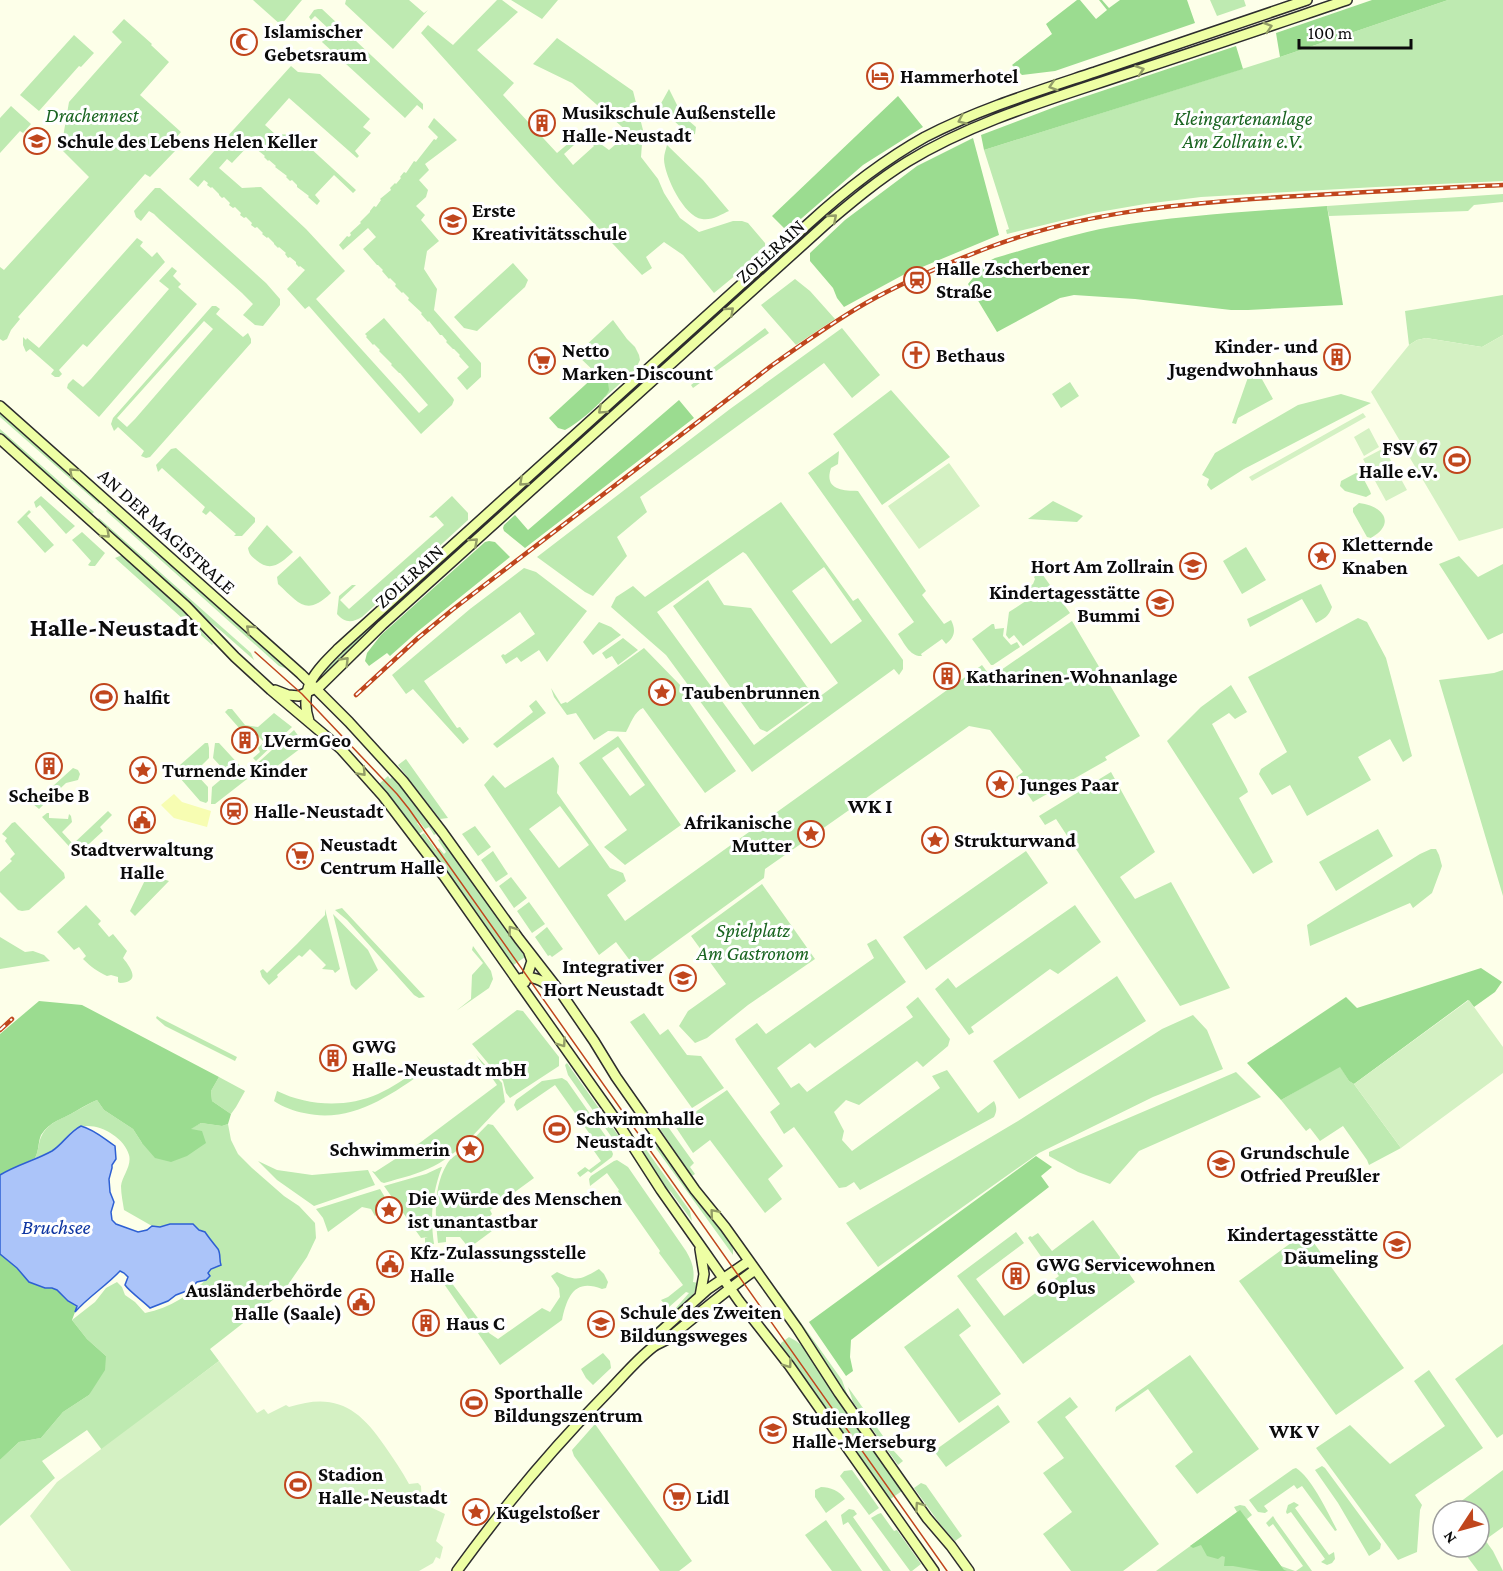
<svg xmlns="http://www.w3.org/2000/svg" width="1503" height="1571" font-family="'Crimson Pro',serif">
<rect width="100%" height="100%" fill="#fdffe9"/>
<path fill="#beeab1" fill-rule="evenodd" d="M253 0H302L281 25Z
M346 0H409L424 13 428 10 393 49 345 4Z
M497 0H502L518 12 477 50 514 83 503 95 557 153 583 131 609 150 629 133 572 83 533 64 557 38 633 91 643 130 641 157 658 179 664 193 680 218 699 232 733 221H742L748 223 765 243V251L714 293 683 255 664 242 646 257 652 268 642 275 555 182 421 33 428 25 453 45ZM585 135 594 146 573 165 564 154Z
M511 0H558L542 19Z
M1210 0H1244L1246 6 1217 16Z
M1448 0H1503V181L1376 187 1201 197 1145 204 1093 213 1007 234 1006 230 1009 229 984 150 1283 56Z
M318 9H322L423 104V110L417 105 405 118 322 42 331 31 315 16 311 20 309 17 314 10Z
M124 19 152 44 151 45 169 62 140 95 181 132 169 146 175 151 150 177 145 174 18 317 20 319 11 330 7 339 3 341 0 339V267L4 270 89 177 61 149 69 102 122 42 112 32Z
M74 35 94 53 81 67 79 66 39 111 20 95Z
M291 66 298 72 320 74 370 119 363 127 371 133 355 151 359 156 357 158 289 98 265 125 275 134 296 135 356 190 353 193 334 175 315 195 320 201 317 205 308 197 309 196 297 187V185L292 180 290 181 286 177 287 176 275 167 276 166 269 160 268 161 264 157 265 156 250 144 232 163 227 159 219 168 242 188 261 187 306 229 345 271 316 299 419 413 428 405 400 373H399L391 365 392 364 379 351 380 350 374 344 373 345 366 337 367 336 365 334 384 318 453 398 454 400 452 405 421 434 309 306 305 309 287 289 305 270 300 266 299 267 296 264V262L290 257 288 258 285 254 286 253 279 247 278 248 274 244V243L268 237 267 238 262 234 263 233 257 227 255 228 251 225 252 223 246 217 244 218 240 215 241 213 235 207 233 208 229 205 230 203 224 197 222 198 219 195V194L212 187 211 188 207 185 208 183 204 180 198 187 189 179Z
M669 89 682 115 696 127 695 134 690 135 685 131 659 107Z
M11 106 31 124 23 133 20 131 0 153V118Z
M434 118 457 140 425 164 429 170 419 180 428 190 426 197 416 206 425 215 421 220 439 241 427 251 424 269 437 289 434 310 481 363V377L467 390 457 378 469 367 459 356 460 355 454 349H453L446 342 447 341 442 335H440L429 321 428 322 421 314 422 313 408 300 409 298 403 292 402 293 395 286 396 284 390 278 389 279 382 271 383 270 378 265H377L363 249 376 237 368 228 343 250 339 245 347 236 349 237 351 235 350 233 361 223 360 222 370 212V211L374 206 376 207 381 200 380 199 391 190 390 188 395 183 396 184 401 178 400 177 404 172 406 173 414 161 416 162 434 139 436 140 438 137 428 127Z
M667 145 703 180 729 211C722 214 711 221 702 219 684 217 664 175 664 159 664 154 666 149 667 145Z
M155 188H160L266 283 280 299V305L263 326 255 325 243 315 253 304 242 293 160 220 154 214 149 211 141 221 136 217 134 211Z
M1503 194V202L1474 205 1468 211 1329 216 1327 206Z
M137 238 143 242 140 246 152 257 157 252 165 262 87 347 83 344 59 370 62 374 59 377H55L51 374 54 370 30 349 26 352 23 345V337L26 340 27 338 39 348Z
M513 263 528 280 525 287 477 331 464 328 454 317Z
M172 267 177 271 173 276 181 284 178 287 197 304 99 417 67 388 68 384 73 379 83 387 91 379 169 289 159 281Z
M795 279 810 291 835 319 796 345 761 305Z
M1503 295V335L1482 347 1426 338 1417 340 1409 345 1405 311Z
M212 306H216L220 309 216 314 243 337 248 333 251 339V343L150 457 146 458 141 456 144 451 118 427 114 431 111 424 113 418ZM204 321 213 329 135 419 127 427 117 418Z
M613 320 627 339 635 347 639 355 640 360 635 370 605 397V396C609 390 609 387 607 380L597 374 577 355 581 350Z
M765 328 769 333 693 388 691 385Z
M842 328 880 375 852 398 824 363 640 497 647 512 617 537 627 556 593 596 585 592 537 557 730 409Z
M1253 363 1273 399 1238 418 1236 424 1232 423Z
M646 376 649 379 501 512 499 509Z
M1070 382 1079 396 1061 408 1052 394Z
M891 390 950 457 882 505 833 434Z
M1341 394 1371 403 1244 469 1211 490 1207 485 1209 479 1202 475 1215 453 1298 405Z
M0 412 101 502 99 504 0 417Z
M0 429 94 512 91 515 0 434Z
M176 448 255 518V522L242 536H234L236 534 210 511 206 515 202 512 205 507 162 468 158 472 156 465 171 449Z
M839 451 838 464 831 468C824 489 841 491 858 491L926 591 922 595 944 624 951 620C956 630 955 637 946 644L942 639 921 654 922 656C910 657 904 643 898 634L914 622 808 473Z
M1356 473 1361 474 1370 491 1371 494 1366 497 1345 491 1340 486 1341 481Z
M41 496 75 526 66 534 40 505 36 508 34 502Z
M452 496 468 513V520L362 617C352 623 345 623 337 614L339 596 352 585H356L340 600 349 609 444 525 436 516 433 518 429 517Z
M1053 501 1083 516 1077 522 1028 519Z
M781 502 853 601 858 598 903 660V669L899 675 894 669 752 772 666 655 611 607 616 597 633 586 645 597ZM743 552 746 554 838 683 754 745 657 612ZM824 567 862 621 831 644 792 591Z
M1359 503C1384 506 1396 524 1371 538L1367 537 1353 512V508Z
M109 508 288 667 290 670 279 666 106 511Z
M29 510 31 512 27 516 54 545 45 553 17 522Z
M99 518 251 653 254 660 220 630 207 620 189 602 97 520Z
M267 525 293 552C281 563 271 573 256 560 251 556 249 554 248 548Z
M82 532 105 553 95 566H90L88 565 91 561 72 540Z
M471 534 474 537 325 676 322 673 357 638Z
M1246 547 1266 580 1242 594 1223 561Z
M122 555 185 613 213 644 212 645 115 558Z
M300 556 331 593C306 617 299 603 278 584L277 577Z
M1459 556 1478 577 1503 564V633L1488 640 1439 564Z
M524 568 536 572 587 611 547 662 539 650 521 662 517 657 506 664 501 656 503 654 505 655 535 634 520 612 424 681 457 728 460 727 469 739 463 744 413 689 406 694 392 675 470 609Z
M1040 571 1070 613 1023 646 1014 635 1009 639 1006 635 1009 612 1029 599 1023 591 1033 584 1035 579 1034 577Z
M708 580 724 605 751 608 815 698 767 732 760 729 673 606Z
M1321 584 1332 607C1329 616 1324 619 1316 623L1302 599 1250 627 1247 619Z
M1358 618 1367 622 1386 658 1412 756 1403 762 1390 739 1358 757 1371 780 1307 816 1290 785 1272 795 1259 774 1261 769 1287 752 1248 677Z
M1072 621 1140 736 1105 757 1107 760 1033 802 1016 777 1023 772 990 730 969 726 765 869 764 878 637 970 616 942 599 955 484 785 493 775 505 788 553 757 559 766 557 793 610 868 623 873 626 881 607 895 625 921 982 665 991 677ZM560 806 589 845 559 868 529 829Z
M599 622 611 627 621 635 593 655 592 654 583 642Z
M992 624H994L995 629 1004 628 1003 636 1011 645 1017 642 1020 647 993 665H991L972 639Z
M623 638 638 650 618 665 612 656 606 659 602 653Z
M644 648 682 687 680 689 736 771 705 793 643 708C634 712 631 723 626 732L608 731 594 740 576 713 567 715 554 697 551 688 561 704 566 702 567 703Z
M1503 670V896L1439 680 1494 673Z
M1231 685 1247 712 1235 719 1229 713 1212 724 1247 789 1248 792 1239 798 1273 862 1253 874 1167 741 1201 707Z
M536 700 546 713 497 748 493 744 533 712 529 706Z
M228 709H232L245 725 258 727 274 713 292 727 256 761 253 758 260 752 258 748 264 742 253 731 247 737 225 712Z
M294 730 305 745 260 779 251 769Z
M618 736 681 825 625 865 604 847 627 830 579 763ZM618 747 645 785 630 796 602 758Z
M205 743H208L209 748V758L197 770 180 769V765Z
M215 743H219L243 769V771H225L213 758Z
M406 759 448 818 440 819 398 765Z
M73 768 78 770 80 774 78 780 66 783 39 809 33 804Z
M1111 772 1155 852 1120 877 1135 899 1171 882 1230 988 1180 1006 1056 819 1045 825 1039 816Z
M181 773 196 774 208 787V801L206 803 200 801 180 778 179 774Z
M225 776 245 777 247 779 215 804H211L212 787Z
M388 776 390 779 393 776 438 833 434 835 429 827 425 829 419 821 417 823 423 831 418 835 378 785Z
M108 811 112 815 100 827 103 831 77 855 42 817 47 813H49V818L68 819 69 814 71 816 72 822 62 832 73 844Z
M15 822 64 873 65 878 29 910 22 911 18 910 0 892V872L12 861 10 859 15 854 5 841 7 838 2 834 12 823Z
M475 826 491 847 478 856 462 834Z
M1378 829 1393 856 1336 891 1319 862Z
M424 833 436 850 439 848 444 854 446 852 438 840 441 838 525 957 512 966 419 836Z
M1431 849H1436L1439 855 1442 866 1432 893 1413 908 1410 903 1310 946 1307 925 1420 854Z
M493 851 508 874 496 882 481 860Z
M1026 851 1048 883 926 970 903 937Z
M148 874 169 881 135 916 130 911Z
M511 877 527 898 514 908 499 886Z
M762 884 815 959 748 1005 707 1038 695 1043 679 1026 688 1011 726 984 691 936Z
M529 902 545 924 532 933 517 911Z
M86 905 101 921 98 924 109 937 113 934 127 951 123 958C131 968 141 982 120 983L118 982V977L111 975 107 976C97 971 92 968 83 959L86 956 79 947 74 950 57 932Z
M1075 905 1101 942 1058 974 1050 969 971 1027 974 1032 969 1035 935 989 948 978 956 988Z
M342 908 425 997 419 998 414 995 347 920 335 910Z
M325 909 340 969 335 973 333 970 322 969 326 965 310 949 302 957 299 955 277 975 278 977 269 985 262 977 260 971 263 969 267 973 297 944 325 915Z
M333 914 368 950 378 970 356 990 351 985Z
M547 927 563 949 552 957 550 955 548 956 535 937Z
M0 937 25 952 33 951 44 955 50 961 0 969Z
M876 939 906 982 815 1048 810 1043 777 1068 791 1088 799 1083 807 1092 913 1017 906 1007 918 997 950 1039 948 1046 923 1067 917 1061 859 1105 846 1100 834 1112 844 1131 842 1140 852 1151 940 1088 932 1076 947 1070 978 1113 994 1101C997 1107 997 1111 994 1117L860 1190 854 1182 846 1187 839 1188 794 1127 784 1134 770 1112 780 1104 737 1043 735 1039 757 1023 766 1034 874 958 867 944Z
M473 946 491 971 493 979 489 988 456 1011 471 999 472 975 483 963 472 950Z
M1117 976 1146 1021 1019 1099 993 1061Z
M517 1010 523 1011 559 1057V1066L510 1098 506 1093 503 1081 472 1044Z
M644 1013 660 1035 668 1029 687 1055 701 1056 724 1088 692 1108 630 1022Z
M1193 1015 1207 1030 1223 1069 1153 1097 1039 1153 878 1267 846 1223 1018 1121 1162 1029Z
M157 1016 160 1018 237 1057 235 1061 165 1026 156 1018Z
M476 1055 502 1083 505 1102C483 1123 462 1152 434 1166 419 1174 401 1178 384 1183L381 1182 372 1171 375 1172 417 1145 497 1085Z
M567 1063 620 1138 623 1146 620 1149 568 1075 565 1065Z
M1340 1066 1349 1081 1354 1084 1401 1148 1369 1165 1367 1160 1343 1126 1320 1141 1310 1128 1306 1131 1281 1100Z
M419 1069 425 1071C390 1096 350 1124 304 1113 294 1111 283 1107 274 1101L277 1091C308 1106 346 1108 378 1094 393 1087 406 1078 419 1069Z
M1236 1072 1261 1097 1139 1151 1110 1184 1078 1172 1049 1156V1152Z
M219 1077 245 1091 236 1107 231 1114 212 1101 211 1091Z
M562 1078 567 1081 607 1138 613 1154 612 1157 591 1173 588 1171 580 1177 577 1173 585 1167 589 1170 601 1161 594 1151 599 1147 555 1085 517 1111 514 1105 516 1100 542 1081Z
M727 1090 783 1166 768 1179 782 1199 765 1213 710 1140 693 1153 675 1126Z
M97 1100 104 1110 133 1129 142 1143 190 1129 201 1123 222 1126 228 1124 231 1140 238 1154 252 1168 284 1196 299 1206 315 1223 316 1238 307 1257 283 1292 210 1349 219 1361 102 1450 87 1430 42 1461 55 1478 0 1526V1460L19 1442 41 1438 63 1412 89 1395 106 1356 87 1339 72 1320 95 1302 106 1288 117 1282 122 1287 125 1295 135 1302 145 1313C170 1308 191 1294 209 1277L208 1273 211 1269 217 1267C218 1265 220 1259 220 1257 220 1247 200 1231 193 1224H170L160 1227 152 1226 124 1210C123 1203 121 1194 121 1186 122 1176 132 1166 129 1155 124 1137 98 1122 80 1127 71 1129 66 1139 59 1145 53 1152 43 1155 35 1158 39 1151 38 1142 42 1135 50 1121 63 1119 76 1111 84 1107 89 1103 97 1100Z
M488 1124 493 1125 534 1178 490 1210 492 1214 488 1218 496 1228 469 1248 460 1237H446V1242L438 1243C435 1217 433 1187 447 1164 450 1158 457 1155 461 1151 471 1142 479 1133 488 1124Z
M666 1124 694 1163 690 1167 695 1174 692 1176 660 1129Z
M651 1134 702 1207 731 1243 733 1249V1255L647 1136Z
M640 1141 690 1211 692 1221 671 1192 661 1183 636 1143Z
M617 1160 628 1167 686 1251C692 1261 695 1270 693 1282L698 1283 692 1298 650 1335 649 1333 668 1317 689 1293 686 1292 668 1308 661 1300 668 1297 683 1285 659 1253 660 1251 618 1191 619 1190 607 1173 590 1186 589 1179 591 1176 614 1161Z
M258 1161 277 1170 312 1175 368 1170 375 1185 314 1206 277 1180Z
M441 1167H442C432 1193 430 1217 434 1244H425V1238L428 1237 421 1238 384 1186 426 1174Z
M380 1189 389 1204 375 1216 371 1209 362 1207 328 1232 323 1218 316 1209Z
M1093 1220 1128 1268 1126 1269 1135 1282 1023 1364 957 1276 1016 1232 1024 1243 976 1279 1004 1316 1059 1276 1056 1272H1052L1028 1238 1030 1236 1032 1237 1038 1233 1052 1251Z
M1306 1232 1404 1368 1336 1415 1239 1281Z
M599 1269 604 1274 608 1282 606 1288 602 1289C575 1278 567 1296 562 1320L500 1365 442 1281 448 1278 489 1333 498 1339 542 1308 550 1312 560 1297 559 1288 551 1276 557 1272C577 1282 580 1280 599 1269Z
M779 1292 842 1380 848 1397 847 1398 815 1347 777 1293Z
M958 1308 971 1326 959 1335 1001 1394 959 1423 904 1347Z
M789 1337 796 1341 805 1348 830 1388 902 1491 889 1500 781 1349V1343Z
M1503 1344V1434L1497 1438 1455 1379Z
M603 1353 610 1361 611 1368 593 1385 586 1378 581 1369Z
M1190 1355 1259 1449 1197 1494 1175 1466 1193 1452 1148 1389 1115 1412 1116 1407Z
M1429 1370 1483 1448 1415 1495 1422 1505 1420 1510 1417 1552 1398 1560 1316 1448 1350 1425 1390 1464 1445 1426 1414 1381Z
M848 1387 893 1450 903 1461 898 1465 853 1402Z
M1070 1397 1078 1407 1065 1417 1159 1544 1123 1571H1071L1043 1534 1072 1512 1043 1473 1064 1458 1037 1422Z
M998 1405 1010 1422 946 1467 934 1451Z
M595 1424 692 1561 679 1571H660L574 1456 572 1450Z
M1322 1466 1325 1468 1381 1544 1380 1549 1369 1556 1338 1503 1315 1470Z
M1296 1468C1312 1478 1328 1513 1337 1530L1335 1531 1302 1486 1297 1489 1294 1485 1264 1506 1268 1511 1265 1513 1258 1512 1249 1500 1293 1469Z
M852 1470 879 1508 869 1515 840 1476 844 1471Z
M1503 1470V1527L1485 1540 1493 1551 1503 1571H1478L1460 1547H1479V1511H1448Z
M921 1483 926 1485 962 1536 955 1541 940 1524 914 1488Z
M821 1487C830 1487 840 1491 845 1499L826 1513 815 1497V1490Z
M1294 1502 1299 1505 1295 1508 1329 1555 1334 1552 1335 1559 1332 1563 1327 1565 1321 1562 1325 1559 1291 1512 1287 1514 1286 1512 1288 1505Z
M1240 1505 1245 1506 1252 1515 1247 1519 1281 1566 1295 1571H1156L1237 1512 1234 1507Z
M849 1509 854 1510 857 1514 853 1517 891 1571H883L848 1522 843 1525 841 1515Z
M881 1513 894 1531 897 1530 921 1564 912 1571H910L871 1518 878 1514Z
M1273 1516 1276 1521 1312 1571H1296L1303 1566 1273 1524 1269 1527 1266 1523Z
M826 1520 862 1571H832L805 1535Z"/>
<path fill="#9bdc90" d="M1077 0H1080L1096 19 1107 10 1099 0H1102L1109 8 1120 0H1187L1195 23 1055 71 1022 75 1012 65 1052 34 1046 24Z
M1372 0H1448L1280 57 1276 33Z
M1236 46 1243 69 984 150 981 135 1060 105Z
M898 96 923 127 863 165 787 231 772 216Z
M973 138 999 235 903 275 844 307 837 298 833 288 810 261V253L845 220 917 166Z
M1327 206 1343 305 1248 310H1231L1135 299 1074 295 1060 298 997 332 968 284 985 263 995 258C1034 247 1072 234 1111 227 1182 215 1255 211 1327 206Z
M597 374 607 380C608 382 609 387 609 390 606 400 576 425 565 430L558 428 549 418Z
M679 400 694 418 525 548 504 531 503 528 504 525 515 515 528 530Z
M489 541 495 542 510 557 417 632 390 656 387 653 369 666 365 661 367 653 381 635 485 542Z
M1481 968 1502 982 1495 992 1474 1007 1468 1000 1354 1084 1349 1081 1340 1067 1281 1100 1247 1063 1346 997 1357 1008Z
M39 1001 82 1005 219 1077 211 1091 212 1101 231 1114 228 1124 222 1126 201 1123 191 1129 202 1131 206 1143 187 1156 171 1162 155 1158 142 1143 133 1129 104 1110 97 1100C89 1103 83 1107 76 1111 63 1119 50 1121 41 1135 38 1142 39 1151 35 1158L0 1175V1034Z
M1036 1156 1052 1167 1041 1176 1049 1187 851 1340 850 1357 853 1371 846 1376 809 1322Z
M0 1254 17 1268 29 1282 45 1288H52L57 1290 68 1301 77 1307 72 1320 87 1339 106 1356 105 1370 89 1395 63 1412 41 1438 19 1442 0 1460Z
M1240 1510 1284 1570 1287 1571H1261L1233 1566H1224L1225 1557 1222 1556 1218 1559 1207 1556 1201 1545 1193 1548 1190 1546Z"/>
<path fill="#f7fdb2" d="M174 794 182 802 211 811 207 827 174 818 161 805Z"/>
<path fill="#d4f1c3" d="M1503 335V528L1459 541 1371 392 1409 345 1417 340 1426 338 1482 347Z
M1363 413 1366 417 1252 481 1249 477Z
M1369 428 1379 447 1364 456 1354 437Z
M1384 448 1407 490 1386 501 1363 459Z
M949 463 980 506 919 549 888 506Z
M1469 1000 1503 1047V1073L1401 1148 1354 1084Z
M219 1361 257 1413 264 1409 268 1414 286 1405 289 1407C335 1392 359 1408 384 1445 393 1458 402 1471 409 1484L418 1483 421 1486 422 1503 445 1514 436 1541 443 1547 440 1559 436 1557 433 1563 419 1571H71L30 1516 57 1482Z"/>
<path fill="#abc4f9" stroke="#2e60d3" stroke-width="1.5" d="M81 1126C95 1130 103 1138 115 1146L116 1159 112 1165V1168L109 1179 110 1192 114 1202 111 1212 112 1220 116 1224 138 1232 147 1230 152 1226 160 1227 170 1224H193L199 1230 205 1232C209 1238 214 1244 218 1249 221 1254 219 1260 221 1265L211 1269 208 1273 210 1276 206 1280 197 1282 189 1290 176 1295 168 1301 150 1308C144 1302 129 1291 125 1285L128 1277 124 1273 120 1271C106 1286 88 1297 75 1312L77 1306 68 1301 57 1290 52 1288H45L29 1282 17 1268 0 1254V1175C16 1165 36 1160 52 1151 63 1144 69 1132 81 1126Z"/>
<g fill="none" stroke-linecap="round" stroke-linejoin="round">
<defs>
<path id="secondary" d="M0 406 301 674 349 722 403 781 443 833 519 939 561 993 594 1041 616 1077 695 1190 725 1227 797 1328 839 1393 927 1518 951 1546 969 1571
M0 439 186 606 235 657 271 690 341 749 383 796 444 876 522 987 616 1120 661 1190 704 1251 739 1301 789 1365 934 1571
M275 690 288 695 299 696 320 686 382 625 827 223C853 201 878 180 907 162 974 121 1052 99 1126 74 1200 50 1273 25 1347 0
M309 721C298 687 317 670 339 648L808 224C844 191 882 161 925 137 979 109 1038 91 1095 72 1166 48 1237 24 1307 0
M517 980C532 973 544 982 556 990
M525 982 532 961 529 953
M700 1249 704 1274 700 1296
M654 1346 659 1333 708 1289 749 1261
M457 1571C502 1509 551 1450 604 1396 620 1380 635 1361 653 1347 658 1343 664 1342 669 1338 697 1315 725 1291 755 1270"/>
</defs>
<use href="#secondary" stroke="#2d2d2d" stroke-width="12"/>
<use href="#secondary" stroke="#eeffa4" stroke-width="9"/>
<path stroke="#c0461d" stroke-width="1.5" d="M255 652 302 694 397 794 409 809 947 1571"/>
<defs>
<path id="rail" d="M356 695 418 638 452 610 771 366C802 344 833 322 866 303 905 281 948 263 990 247 1089 210 1194 202 1299 196 1367 192 1435 188 1503 185
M0 1030 12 1019"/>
</defs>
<use href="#rail" stroke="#c0461d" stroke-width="4.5"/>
<use href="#rail" stroke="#fff" stroke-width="2" stroke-dasharray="7" stroke-linecap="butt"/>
</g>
<defs><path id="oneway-chevron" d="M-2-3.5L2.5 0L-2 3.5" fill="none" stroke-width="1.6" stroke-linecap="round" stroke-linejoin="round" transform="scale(1.5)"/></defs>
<g stroke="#939d67">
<use href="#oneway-chevron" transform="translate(1268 27) rotate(-18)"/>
<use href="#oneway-chevron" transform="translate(1140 70) rotate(-19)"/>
<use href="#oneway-chevron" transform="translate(1053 86) rotate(162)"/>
<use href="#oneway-chevron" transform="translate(962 120) rotate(156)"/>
<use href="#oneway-chevron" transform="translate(833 218) rotate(-41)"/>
<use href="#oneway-chevron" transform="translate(730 311) rotate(-42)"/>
<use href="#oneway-chevron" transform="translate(602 410) rotate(138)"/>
<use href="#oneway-chevron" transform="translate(73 472) rotate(-138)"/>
<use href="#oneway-chevron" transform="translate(523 482) rotate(138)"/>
<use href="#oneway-chevron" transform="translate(106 534) rotate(42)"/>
<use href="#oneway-chevron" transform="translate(474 542) rotate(-42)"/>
<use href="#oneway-chevron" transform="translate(250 629) rotate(-138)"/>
<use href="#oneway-chevron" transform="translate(345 661) rotate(-46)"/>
<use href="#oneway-chevron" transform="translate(362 772) rotate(47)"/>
<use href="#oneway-chevron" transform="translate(512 930) rotate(-126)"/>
<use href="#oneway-chevron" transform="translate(562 1043) rotate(55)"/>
<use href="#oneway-chevron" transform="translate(714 1213) rotate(-130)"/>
<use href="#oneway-chevron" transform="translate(788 1364) rotate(54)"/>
<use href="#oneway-chevron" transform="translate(919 1506) rotate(-125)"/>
</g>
<defs>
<symbol id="mosque-ring" viewBox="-11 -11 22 22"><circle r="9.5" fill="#fff" stroke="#c0461d" stroke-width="1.5"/><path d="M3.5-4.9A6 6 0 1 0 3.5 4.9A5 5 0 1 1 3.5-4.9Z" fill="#c0461d"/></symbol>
<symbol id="hotel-ring" viewBox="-11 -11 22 22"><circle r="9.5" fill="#fff" stroke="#c0461d" stroke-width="1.5"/><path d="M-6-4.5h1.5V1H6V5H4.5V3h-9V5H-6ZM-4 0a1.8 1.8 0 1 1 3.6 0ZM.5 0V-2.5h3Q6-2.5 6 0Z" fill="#c0461d"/></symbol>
<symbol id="building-ring" viewBox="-11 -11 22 22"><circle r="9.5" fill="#fff" stroke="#c0461d" stroke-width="1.5"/><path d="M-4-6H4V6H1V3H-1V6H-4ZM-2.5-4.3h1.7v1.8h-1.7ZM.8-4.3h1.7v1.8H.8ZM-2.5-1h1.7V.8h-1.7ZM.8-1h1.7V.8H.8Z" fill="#c0461d"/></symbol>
<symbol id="school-ring" viewBox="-11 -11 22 22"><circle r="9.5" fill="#fff" stroke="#c0461d" stroke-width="1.5"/><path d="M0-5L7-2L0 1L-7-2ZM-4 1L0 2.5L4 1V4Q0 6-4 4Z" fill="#c0461d"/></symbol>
<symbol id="station-ring" viewBox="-11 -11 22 22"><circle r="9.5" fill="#fff" stroke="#c0461d" stroke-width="1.5"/><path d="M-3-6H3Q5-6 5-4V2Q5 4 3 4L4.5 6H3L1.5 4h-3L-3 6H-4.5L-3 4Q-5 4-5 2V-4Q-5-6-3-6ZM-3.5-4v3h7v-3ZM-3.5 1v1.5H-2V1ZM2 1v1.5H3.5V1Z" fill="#c0461d"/></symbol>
<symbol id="church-ring" viewBox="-11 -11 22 22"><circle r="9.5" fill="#fff" stroke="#c0461d" stroke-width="1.5"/><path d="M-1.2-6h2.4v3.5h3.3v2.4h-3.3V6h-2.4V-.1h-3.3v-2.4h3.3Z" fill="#c0461d"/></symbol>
<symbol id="supermarket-ring" viewBox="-11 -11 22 22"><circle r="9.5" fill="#fff" stroke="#c0461d" stroke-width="1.5"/><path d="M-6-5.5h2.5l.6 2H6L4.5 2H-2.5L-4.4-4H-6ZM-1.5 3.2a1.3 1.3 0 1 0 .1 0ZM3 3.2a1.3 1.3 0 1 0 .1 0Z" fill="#c0461d"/></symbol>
<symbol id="stadium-ring" viewBox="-11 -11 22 22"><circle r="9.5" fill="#fff" stroke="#c0461d" stroke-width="1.5"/><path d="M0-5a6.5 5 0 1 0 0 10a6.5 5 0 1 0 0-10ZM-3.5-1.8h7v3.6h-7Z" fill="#c0461d"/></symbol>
<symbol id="sight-ring" viewBox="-11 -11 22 22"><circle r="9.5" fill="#fff" stroke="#c0461d" stroke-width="1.5"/><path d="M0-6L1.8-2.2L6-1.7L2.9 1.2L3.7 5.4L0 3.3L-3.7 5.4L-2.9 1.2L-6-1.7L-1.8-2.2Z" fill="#c0461d"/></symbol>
<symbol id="civic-ring" viewBox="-11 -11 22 22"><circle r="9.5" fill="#fff" stroke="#c0461d" stroke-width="1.5"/><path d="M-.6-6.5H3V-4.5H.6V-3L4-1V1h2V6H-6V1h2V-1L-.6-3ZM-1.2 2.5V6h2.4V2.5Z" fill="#c0461d"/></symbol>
<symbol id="university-ring" viewBox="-11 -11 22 22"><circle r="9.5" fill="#fff" stroke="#c0461d" stroke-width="1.5"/><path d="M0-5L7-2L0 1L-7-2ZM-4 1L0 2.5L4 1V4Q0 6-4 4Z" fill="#c0461d"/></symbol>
</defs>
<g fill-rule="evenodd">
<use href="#mosque-ring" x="229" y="27" width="30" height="30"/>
<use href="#hotel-ring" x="865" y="61" width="30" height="30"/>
<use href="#building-ring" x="527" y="108" width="30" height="30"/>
<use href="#school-ring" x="22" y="126" width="30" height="30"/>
<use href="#school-ring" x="438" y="206" width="30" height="30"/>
<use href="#station-ring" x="902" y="265" width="30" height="30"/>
<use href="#church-ring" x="901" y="340" width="30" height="30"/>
<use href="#building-ring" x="1322" y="342" width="30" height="30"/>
<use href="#supermarket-ring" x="527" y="346" width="30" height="30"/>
<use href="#stadium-ring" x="1442" y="445" width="30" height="30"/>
<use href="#sight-ring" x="1307" y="541" width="30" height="30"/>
<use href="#school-ring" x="1178" y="551" width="30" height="30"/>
<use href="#school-ring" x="1145" y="588" width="30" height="30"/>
<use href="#building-ring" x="932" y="661" width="30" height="30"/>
<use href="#sight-ring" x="647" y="677" width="30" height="30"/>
<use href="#stadium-ring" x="89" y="682" width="30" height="30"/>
<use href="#building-ring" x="230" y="725" width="30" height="30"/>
<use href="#building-ring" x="34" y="751" width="30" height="30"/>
<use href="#sight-ring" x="128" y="755" width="30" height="30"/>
<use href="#sight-ring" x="985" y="769" width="30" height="30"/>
<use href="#station-ring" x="219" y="796" width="30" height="30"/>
<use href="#civic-ring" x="127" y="805" width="30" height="30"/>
<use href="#sight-ring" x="796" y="819" width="30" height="30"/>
<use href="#sight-ring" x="920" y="825" width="30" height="30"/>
<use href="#supermarket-ring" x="285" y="841" width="30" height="30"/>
<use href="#school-ring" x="668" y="963" width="30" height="30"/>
<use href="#building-ring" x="318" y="1043" width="30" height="30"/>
<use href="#stadium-ring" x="542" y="1114" width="30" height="30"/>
<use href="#sight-ring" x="455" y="1134" width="30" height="30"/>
<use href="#school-ring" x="1206" y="1149" width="30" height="30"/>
<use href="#sight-ring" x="374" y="1195" width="30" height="30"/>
<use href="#school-ring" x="1382" y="1230" width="30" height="30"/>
<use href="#civic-ring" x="375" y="1249" width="30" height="30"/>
<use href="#building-ring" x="1001" y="1261" width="30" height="30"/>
<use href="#civic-ring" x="346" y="1287" width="30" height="30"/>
<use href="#building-ring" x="411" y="1308" width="30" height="30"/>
<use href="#school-ring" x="586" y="1309" width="30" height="30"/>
<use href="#stadium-ring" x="459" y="1388" width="30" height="30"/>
<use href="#university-ring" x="758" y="1415" width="30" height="30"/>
<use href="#stadium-ring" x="283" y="1470" width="30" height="30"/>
<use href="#supermarket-ring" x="662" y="1482" width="30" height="30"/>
<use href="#sight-ring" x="461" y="1497" width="30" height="30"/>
</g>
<g text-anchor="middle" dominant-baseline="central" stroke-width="6" stroke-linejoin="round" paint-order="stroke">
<g font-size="20" font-weight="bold" fill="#0b0b0b" stroke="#fff" text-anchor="start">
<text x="264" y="31">Islamischer<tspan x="264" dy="23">Gebetsraum</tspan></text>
<text x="900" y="76">Hammerhotel</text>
<text x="562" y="112">Musikschule Außenstelle<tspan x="562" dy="23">Halle-Neustadt</tspan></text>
<text x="57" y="141">Schule des Lebens Helen Keller</text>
<text x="472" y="210">Erste<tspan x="472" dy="23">Kreativitätsschule</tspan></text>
<text x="936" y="268">Halle Zscherbener<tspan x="936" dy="23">Straße</tspan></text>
<text x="1318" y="346" text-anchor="end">Kinder- und<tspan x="1318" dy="23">Jugendwohnhaus</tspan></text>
<text x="562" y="350">Netto<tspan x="562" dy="23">Marken-Discount</tspan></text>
<text x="936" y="355">Bethaus</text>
<text x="1438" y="448" text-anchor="end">FSV 67<tspan x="1438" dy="23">Halle e.V.</tspan></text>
<text x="1342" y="544">Kletternde<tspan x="1342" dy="23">Knaben</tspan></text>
<text x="1174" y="566" text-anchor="end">Hort Am Zollrain</text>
<text x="1140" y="592" text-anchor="end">Kindertagesstätte<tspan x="1140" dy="23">Bummi</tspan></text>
<text x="966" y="676">Katharinen-Wohnanlage</text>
<text x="682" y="692">Taubenbrunnen</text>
<text x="124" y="697">halfit</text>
<text x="264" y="740">LVermGeo</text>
<text x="162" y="770">Turnende Kinder</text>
<text x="1020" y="784">Junges Paar</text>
<text x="49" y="795" text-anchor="middle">Scheibe B</text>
<text x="254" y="811">Halle-Neustadt</text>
<text x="792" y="822" text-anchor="end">Afrikanische<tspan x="792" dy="23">Mutter</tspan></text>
<text x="954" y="840">Strukturwand</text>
<text x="320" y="844">Neustadt<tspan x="320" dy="23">Centrum Halle</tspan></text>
<text x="142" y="849" text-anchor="middle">Stadtverwaltung<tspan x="142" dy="23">Halle</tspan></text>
<text x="664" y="966" text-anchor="end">Integrativer<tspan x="664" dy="23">Hort Neustadt</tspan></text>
<text x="352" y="1046">GWG<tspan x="352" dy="23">Halle-Neustadt mbH</tspan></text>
<text x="576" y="1118">Schwimmhalle<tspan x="576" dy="23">Neustadt</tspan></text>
<text x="450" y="1149" text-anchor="end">Schwimmerin</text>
<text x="1240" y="1152">Grundschule<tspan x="1240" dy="23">Otfried Preußler</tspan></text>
<text x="408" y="1198">Die Würde des Menschen<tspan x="408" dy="23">ist unantastbar</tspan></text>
<text x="1378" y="1234" text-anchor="end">Kindertagesstätte<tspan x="1378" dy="23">Däumeling</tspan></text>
<text x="410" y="1252">Kfz-Zulassungsstelle<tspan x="410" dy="23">Halle</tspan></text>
<text x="1036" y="1264">GWG Servicewohnen<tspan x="1036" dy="23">60plus</tspan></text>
<text x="342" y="1290" text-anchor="end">Ausländerbehörde<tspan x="342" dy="23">Halle (Saale)</tspan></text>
<text x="620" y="1312">Schule des Zweiten<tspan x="620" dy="23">Bildungsweges</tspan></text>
<text x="446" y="1323">Haus C</text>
<text x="494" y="1392">Sporthalle<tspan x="494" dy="23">Bildungszentrum</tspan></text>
<text x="792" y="1418">Studienkolleg<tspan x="792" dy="23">Halle-Merseburg</tspan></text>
<text x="318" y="1474">Stadion<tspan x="318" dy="23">Halle-Neustadt</tspan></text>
<text x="696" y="1497">Lidl</text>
<text x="496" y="1512">Kugelstoßer</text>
</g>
<g font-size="20" font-style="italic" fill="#196420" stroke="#fff">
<text x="92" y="115">Drachennest</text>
<text x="1243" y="118">Kleingartenanlage<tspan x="1243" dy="23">Am Zollrain e.V.</tspan></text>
<text x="753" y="930">Spielplatz<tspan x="753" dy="23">Am Gastronom</tspan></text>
</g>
<g font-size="20" fill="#0b0b0b" stroke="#fff">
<text transform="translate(770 251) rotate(-42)">ZOLLRAIN</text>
<text transform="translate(167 531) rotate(42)">AN DER MAGISTRALE</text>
<text transform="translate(409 576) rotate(-42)">ZOLLRAIN</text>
</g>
<g font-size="21" font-weight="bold" fill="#0b0b0b" stroke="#fff">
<text x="870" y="806">WK I</text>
<text x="1294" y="1431">WK V</text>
</g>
<g font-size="21" font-style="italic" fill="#0f36a1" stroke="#fff">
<text x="56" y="1227">Bruchsee</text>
</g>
<g font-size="26" font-weight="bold" fill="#0b0b0b" stroke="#fff">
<text x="114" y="627">Halle-Neustadt</text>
</g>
</g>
<g transform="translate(1461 1529) rotate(234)"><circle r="28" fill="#ffffff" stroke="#9d9d9d" stroke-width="1.5"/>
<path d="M0-4.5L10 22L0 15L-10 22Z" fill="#c0461d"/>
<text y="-9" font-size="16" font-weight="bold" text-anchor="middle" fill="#0b0b0b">N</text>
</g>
<path d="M1299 39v9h112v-9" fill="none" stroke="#0b0b0b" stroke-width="3"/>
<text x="1308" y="39" font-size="18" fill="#0b0b0b" stroke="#ffffff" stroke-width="4.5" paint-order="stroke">100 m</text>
</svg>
